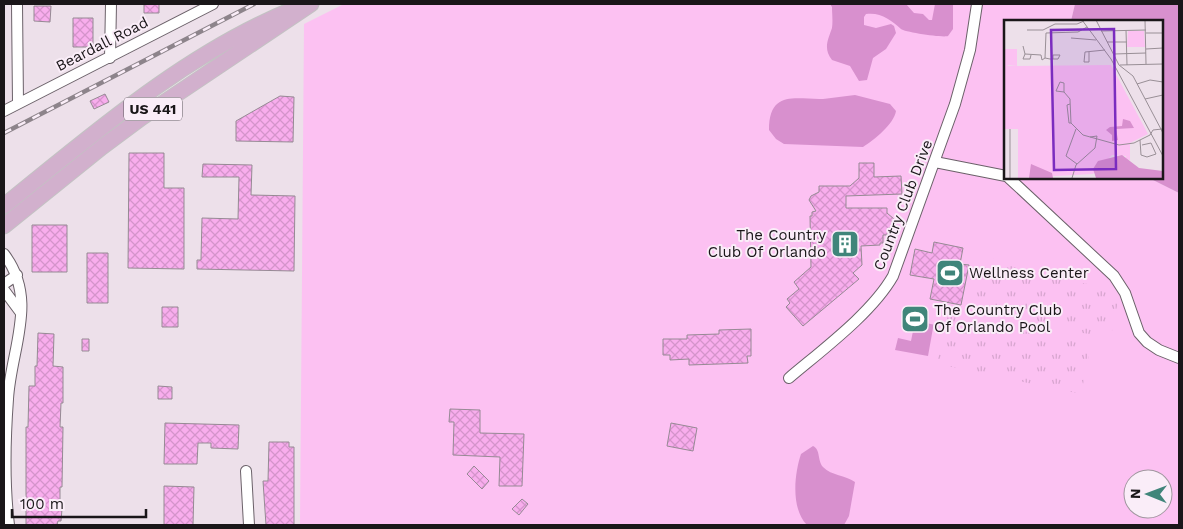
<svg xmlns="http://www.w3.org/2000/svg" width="1183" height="529" font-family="'Work Sans',sans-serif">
<defs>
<pattern id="park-tufts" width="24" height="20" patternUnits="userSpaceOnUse" patternTransform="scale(1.25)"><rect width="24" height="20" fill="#fcc1f2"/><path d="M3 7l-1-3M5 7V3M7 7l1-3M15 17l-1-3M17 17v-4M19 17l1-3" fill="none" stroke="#d7a5cf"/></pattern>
<pattern id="building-cross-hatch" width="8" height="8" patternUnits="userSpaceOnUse" patternTransform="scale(1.25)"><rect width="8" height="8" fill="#f8aded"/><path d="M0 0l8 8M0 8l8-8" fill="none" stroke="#d494cb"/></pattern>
</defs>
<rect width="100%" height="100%" fill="#ede0ea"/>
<path fill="#fcc1f2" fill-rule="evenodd" d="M344 4H1075L1071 21H1006V178H1149L1179 193V525H300L304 24ZM1133 479H1163V509H1133Z"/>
<path fill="url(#park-tufts)" d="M983 257 1020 264 1024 269 1023 274C1036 267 1053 274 1067 276L1071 284 1077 282 1114 289 1119 296 1112 331 1104 337 1067 330 1063 321 1057 325 1019 318 1016 309 1010 312 971 305 968 299 975 259Z
M946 315 1091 345 1081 394 942 365 938 359Z"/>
<path fill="#d890ce" d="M830 4H906L914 13 923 14 929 20H932L935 4H953V29L948 36C943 38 904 32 901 29 891 20 881 12 866 14L864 17V25L876 28 891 24 894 26 896 33 886 49 873 58 867 80 859 81 850 66 832 60C823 48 828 40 832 28 833 21 832 13 832 7Z
M1075 4H1179V193L1149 178H1162V21H1071Z
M855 95 890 104 896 111C894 124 874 140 863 147L784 144 776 139 769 130C769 89 797 100 823 99 834 98 844 96 855 95Z
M915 321 936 325 933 328 928 356 895 350 898 338 911 341Z
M813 446C821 450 817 460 823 467 832 476 845 475 855 482L849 516 844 525H807C791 509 794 475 801 454Z"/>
<path fill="url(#building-cross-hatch)" stroke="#968a94" d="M144 4H159V13H144Z
M34 6H51L50 22 34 21Z
M73 18H93V47H73Z
M105 94 109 102 94 109 90 101Z
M280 96 294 97 293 142 236 141V121Z
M129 153H164V188H184V269L128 268Z
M859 163H874V177L901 176 902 194 846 196V208H887V213L894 219V224L888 229V235H883V243H880V245L861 246 862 265 853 273 859 279 803 326 786 307 790 303 787 299 799 289 794 282 811 267 810 216H812V212L816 211 809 200 811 196 819 192V186H850L859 178Z
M203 164 252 165 251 195 295 196 294 271 197 269V260H201L202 218 238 219 239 177H202Z
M32 225H67V272H32Z
M934 242 963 248 960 264 969 265 961 305 930 299 934 279 910 275 915 249 932 253Z
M87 253H108V303H87Z
M162 307H178V327H162Z
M751 329V356H747L748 363 689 365V359L670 360V355H663V339H687V335L719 334V330Z
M38 333 54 334 53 366 63 367V403H61L60 427H63L62 487H60V509H62L61 521H58L57 525H26V427H28L29 386H35V366H37Z
M82 339H89V351H82Z
M158 386 172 387V399H158Z
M450 409 480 410V433L524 434 522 486H499L500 457 453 455 454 422H449Z
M165 423 239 425 238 449 211 448V443H198L197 464H164Z
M671 423 697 428 693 451 667 446Z
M269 442H289V447H294V525H266L263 481H268Z
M474 466 489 481 482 489 467 474Z
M164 486 194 487 193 525H164Z
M522 499 528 504 519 515 512 509Z"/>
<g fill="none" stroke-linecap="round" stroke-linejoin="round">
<defs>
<path id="street" d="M17 4 18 103
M110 58 111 4
M4 111 213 4
M935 162 1006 176
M1009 178 1114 276 1125 293 1139 333 1147 342 1159 350 1179 358
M4 254C39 300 11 348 8 399 5 440 4 484 9 525
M4 284 17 275
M4 290 21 313
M789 378C822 350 872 313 893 276L955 104 970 50 977 4
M246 471 249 525"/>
<path id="primary" d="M4 206C92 135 186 53 292 10
M4 226 102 147 141 118 311 4"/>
</defs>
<use href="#street" stroke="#6b6169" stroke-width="12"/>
<use href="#primary" stroke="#c3c2c3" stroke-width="17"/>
<use href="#street" stroke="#fff" stroke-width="10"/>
<use href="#primary" stroke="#d2b0cd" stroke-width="15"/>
<defs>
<path id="rail" d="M4 133 254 4"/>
</defs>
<use href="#rail" stroke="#8d848b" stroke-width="4.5"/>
<use href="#rail" stroke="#faedf8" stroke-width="2.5" stroke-dasharray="8" stroke-linecap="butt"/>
</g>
<defs>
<symbol id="building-square" viewBox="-11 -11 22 22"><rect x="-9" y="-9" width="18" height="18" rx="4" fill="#40857a" stroke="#faedf8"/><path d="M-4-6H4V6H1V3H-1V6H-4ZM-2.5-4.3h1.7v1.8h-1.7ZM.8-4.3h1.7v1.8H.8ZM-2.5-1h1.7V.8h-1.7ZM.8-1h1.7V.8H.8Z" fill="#fff"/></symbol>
<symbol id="stadium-square" viewBox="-11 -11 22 22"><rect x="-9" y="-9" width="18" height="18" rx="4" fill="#40857a" stroke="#faedf8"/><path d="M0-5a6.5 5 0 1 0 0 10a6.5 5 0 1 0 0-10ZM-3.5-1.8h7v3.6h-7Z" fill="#fff"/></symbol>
</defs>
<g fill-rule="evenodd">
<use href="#building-square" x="829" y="228" width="32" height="32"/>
<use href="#stadium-square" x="934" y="257" width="32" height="32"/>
<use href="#stadium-square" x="899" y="303" width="32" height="32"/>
</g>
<g text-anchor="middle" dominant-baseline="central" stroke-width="4" stroke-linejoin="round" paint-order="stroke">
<rect fill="#faedf8" stroke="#5d565c" stroke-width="1" x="124" y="97.5" width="58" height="23" rx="4"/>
<g font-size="14" font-weight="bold" fill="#1a1619">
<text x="153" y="109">US 441</text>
</g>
<g font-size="15" fill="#1a1619" stroke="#faedf8">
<text transform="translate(102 44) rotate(-27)">Beardall Road</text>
<text transform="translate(903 205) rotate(-69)">Country Club Drive</text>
</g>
<g font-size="15" fill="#1a1619" stroke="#faedf8" text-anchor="start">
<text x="826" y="235" text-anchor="end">The Country<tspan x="826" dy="17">Club Of Orlando</tspan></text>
<text x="969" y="273">Wellness Center</text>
<text x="934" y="310">The Country Club<tspan x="934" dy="17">Of Orlando Pool</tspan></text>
</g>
</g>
<g transform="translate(1004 20)">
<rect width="159" height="159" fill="#ede0ea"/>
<path d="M107 45 144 114 126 123V140L121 139 122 136 108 135 89 154 14 158V109H0V46Z" fill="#fcc1f2"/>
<path d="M0 29H13V46L4 45 0 54Z" fill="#fcc1f2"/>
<path d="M124 11H140L141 27H123Z" fill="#fcc1f2"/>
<path d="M119 99 126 101 130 108 112 109 114 120 108 121V115L102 110 106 107 118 106ZM118 135 135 148 159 151V158H92L89 149 94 141ZM27 144 48 153 49 158H25Z" fill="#d890ce"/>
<path fill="none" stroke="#998f96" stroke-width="1" d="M78 0 107 39 159 136M92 0 115 45 129 56 159 113M141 0 142 44M23 10H39L51 4H73L80 1M122 10 123 45M97 11 142 10M142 13H159M67 18 92 20M103 22H123M19 26 21 34 37 35M142 29 159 28M85 32V42H80L81 32 101 30M21 34 19 39H26L27 35M110 34 142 33M37 35 38 40 41 38 46 39H54L56 35H49V39M41 38 42 13 74 12 83 7M116 45 159 44M133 64 146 60 159 62M60 72 52 71 56 62 60 63V72L66 79V80L67 103H65L63 85 66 84M141 79 159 75M67 103 79 115 115 125 130 123 146 115 149 110 158 109M6 109V158M72 109 62 136 73 144M136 120 137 135 143 137 152 134 147 123 138 125M68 158 72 145 91 128 93 116 86 117"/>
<path fill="#7b2cbf" fill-opacity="0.15" stroke="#7b2cbf" stroke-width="2.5" d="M110 9 112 149 50 150 47 10Z"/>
<rect width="159" height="159" fill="none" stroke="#1a1619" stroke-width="2.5"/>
</g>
<rect width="1183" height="529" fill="none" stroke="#1a1619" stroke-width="10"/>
<g transform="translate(1148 494) rotate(271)"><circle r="24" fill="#faedf8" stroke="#a0979f"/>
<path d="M0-4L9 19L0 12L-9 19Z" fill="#40857a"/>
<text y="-8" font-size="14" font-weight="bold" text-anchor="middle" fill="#1a1619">N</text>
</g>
<path d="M12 509v8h134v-8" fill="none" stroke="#1a1619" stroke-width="2.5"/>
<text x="20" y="509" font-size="15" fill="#1a1619" stroke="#faedf8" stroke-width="4" paint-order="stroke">100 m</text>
</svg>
